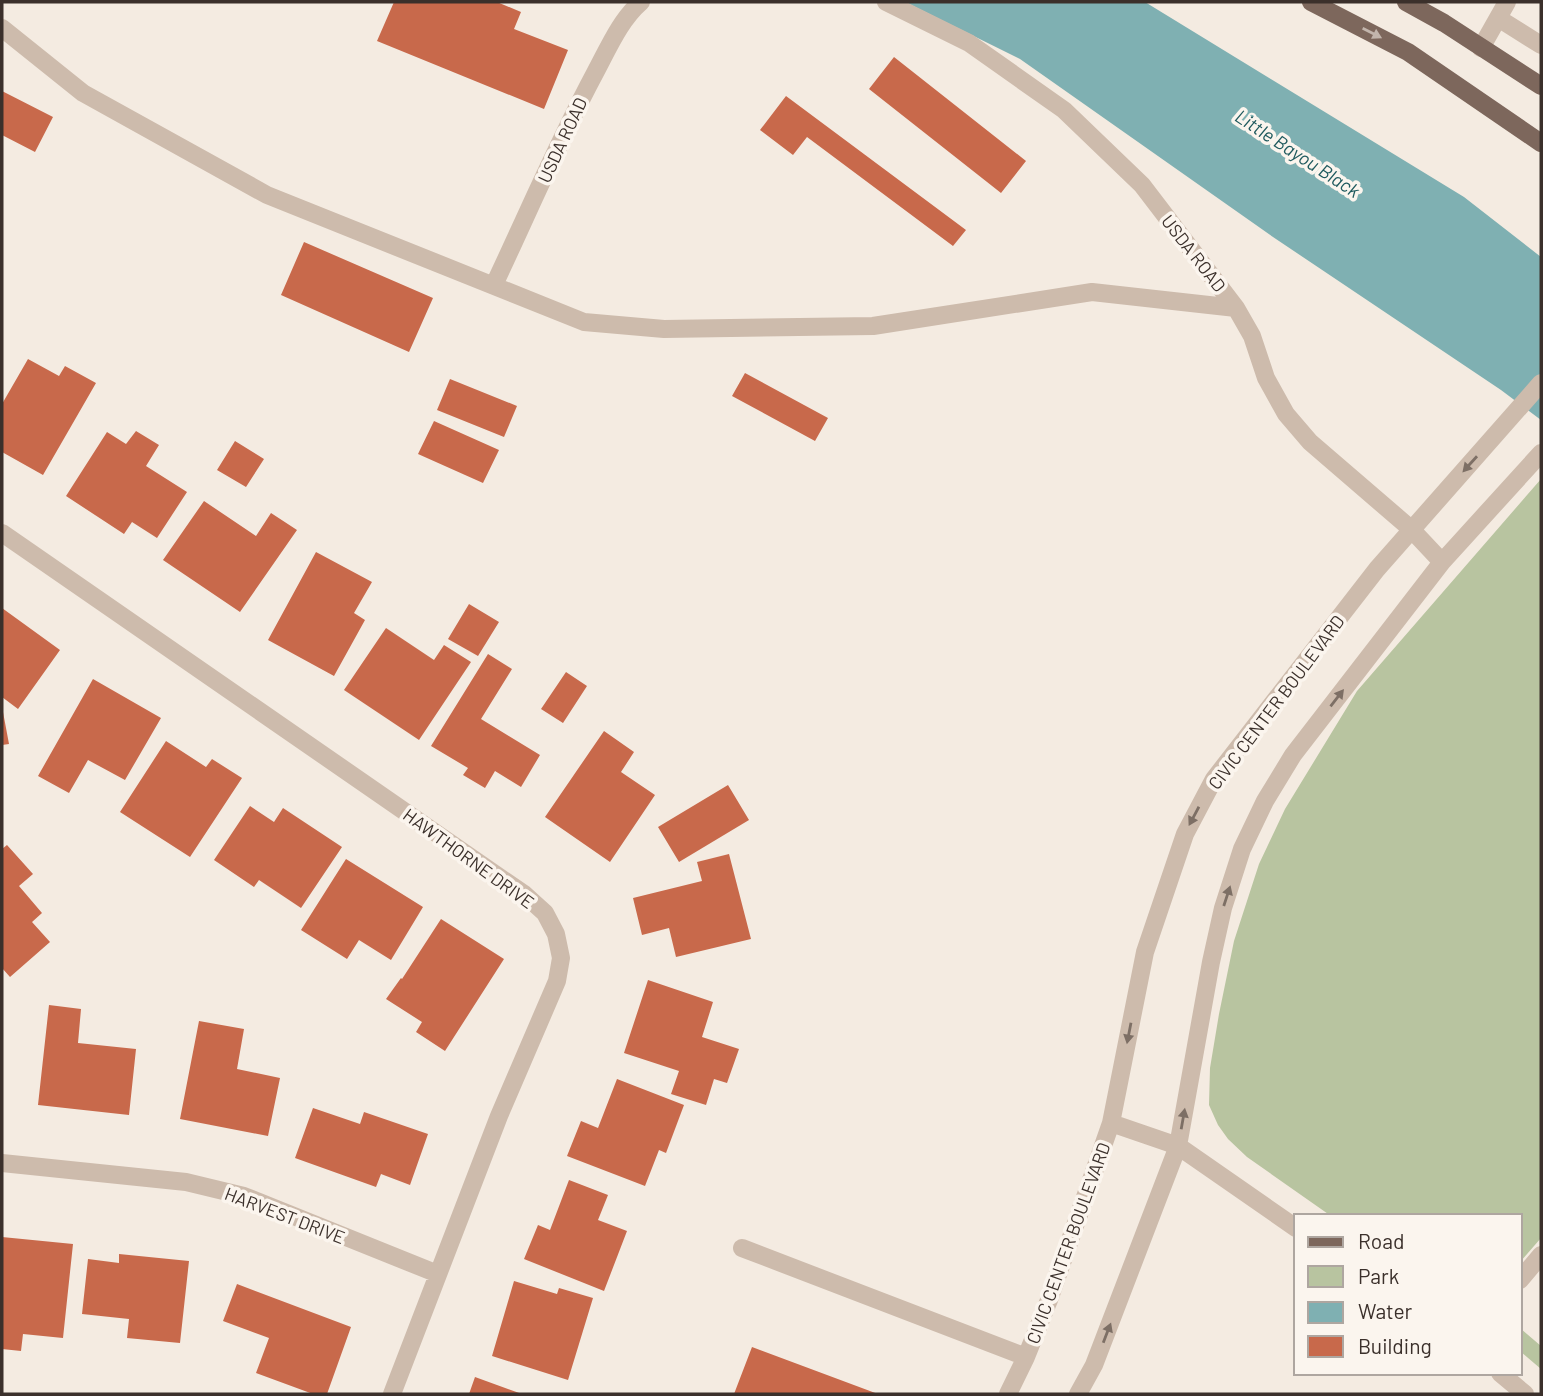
<svg xmlns="http://www.w3.org/2000/svg" width="1543" height="1396" font-family="Barlow,sans-serif">
<rect width="100%" height="100%" fill="#f4ebe1"/>
<path fill="#b8c4a0" d="M1541 479V1238L1520 1262V1216H1331L1247 1157 1228 1139 1218 1125 1209 1105 1210 1068 1219 1014 1234 941 1259 864 1285 809 1357 691Z
M1520 1328 1541 1346V1369L1520 1351Z"/>
<path fill="#7fb0b2" d="M905 2H1145L1464 197 1541 257V420L1501 390 1273 237 1020 59Z"/>
<path fill="#c8694b" d="M394 2 460 3V2H497L521 12 514 29 568 50 544 109 377 41Z
M894 57 1026 161 1001 193 869 89Z
M2 91 53 117 35 152 2 135Z
M786 96 966 230 953 246 807 137 793 155 760 130Z
M304 242 433 298 409 352 281 295Z
M28 359 59 376 65 366 96 383 43 475 2 452V404Z
M745 373 828 418 815 441 732 396Z
M450 379 517 406 504 437 437 410Z
M434 421 499 450 483 483 418 454Z
M136 431 159 445 146 466 187 492 157 538 132 522 124 534 66 496 107 432 126 444Z
M235 441 264 459 246 487 217 470Z
M204 501 256 536 271 513 297 530 240 612 163 560Z
M316 552 372 582 354 613 365 620 334 676 268 640Z
M469 604 499 622 478 656 448 639Z
M2 608 60 650 18 709 2 697Z
M386 628 434 660 444 645 471 662 419 740 344 690Z
M488 654 512 669 481 719 540 755 521 787 495 771 485 788 463 775 468 768 431 746Z
M566 672 587 686 563 723 541 709Z
M93 679 161 718 125 780 88 760 69 793 38 776Z
M2 712H3L9 744 2 745Z
M604 731 634 752 621 772 655 795 610 862 545 817Z
M166 741 206 767 212 759 242 778 190 857 120 812Z
M728 785 749 820 679 862 658 827Z
M250 806 274 822 283 808 342 847 301 908 259 880 254 887 214 860Z
M7 845 33 874 19 886 42 913 32 922 50 942 10 977 2 968V849Z
M729 854 751 939 676 957 669 928 642 935 633 898 702 881 697 862Z
M346 859 423 907 391 960 359 940 347 959 301 930Z
M441 919 504 959 445 1051 416 1032 422 1022 386 999 401 978 402 979Z
M648 980 713 1002 702 1037 739 1049 727 1083 714 1079 706 1105 671 1094 679 1071 624 1053Z
M49 1005 81 1009 78 1043 136 1049 129 1115 38 1105Z
M199 1021 244 1029 237 1069 280 1078 268 1136 180 1119Z
M617 1079 684 1105 666 1153 659 1150 645 1186 567 1156 581 1121 598 1128Z
M313 1108 360 1124 364 1112 428 1134 410 1185 381 1174 376 1187 295 1158Z
M569 1180 608 1195 598 1220 627 1231 604 1291 524 1259 538 1225 550 1230Z
M2 1237 73 1244 63 1338 23 1334 21 1351 2 1349Z
M119 1254 189 1261 180 1343 127 1338 129 1319 82 1314 88 1259 119 1263Z
M514 1281 557 1294 559 1288 593 1298 568 1380 492 1356Z
M237 1284 351 1327 327 1394H313L256 1373 269 1338 223 1321Z
M752 1347 878 1394H734Z
M475 1377 522 1394H469Z"/>
<g fill="none" stroke-linecap="round" stroke-linejoin="round">
<path stroke="#cdbbac" stroke-width="18" d="M886 2 969 43 1064 110 1142 185 1236 308 1252 336 1266 378 1286 414 1310 442 1411 529 1442 562
M1498 18 1541 45
M2 28 83 93 267 195 584 322 664 329 873 326 1092 292 1236 308
M1481 48 1507 2
M494 285C527 215 558 142 595 73 608 49 620 20 641 2
M2 533 524 894 545 913 556 934 561 958 557 981 499 1116 392 1394
M1111 1123 1178 1146 1296 1228
M2 1163 186 1182 244 1196 438 1274
M742 1248 1026 1357
M1520 1280 1541 1255
M1500 1373 1525 1394
M1008 1394 1026 1357 1049 1300 1111 1123 1145 952 1185 834 1214 779 1377 569 1541 383
M1078 1394 1094 1365 1178 1146 1211 962 1223 908 1242 849 1265 801 1293 755 1442 562 1541 453"/>
<path stroke="#7d675c" stroke-width="18" d="M1311 2 1408 52 1541 143
M1406 2 1444 23 1541 86"/>
</g>
<defs><path id="oneway-solid" d="M-6-.8H1V-3.2L6.5 0L1 3.2V.8H-6Z" transform="scale(1.75)"/></defs>
<use fill="#c2b5ac" href="#oneway-solid" transform="translate(1372 33) rotate(27)"/>
<g fill="#7d6f65">
<use href="#oneway-solid" transform="translate(1470 464) rotate(132)"/>
<use href="#oneway-solid" transform="translate(1337 698) rotate(-52)"/>
<use href="#oneway-solid" transform="translate(1194 816) rotate(118)"/>
<use href="#oneway-solid" transform="translate(1227 896) rotate(-72)"/>
<use href="#oneway-solid" transform="translate(1129 1033) rotate(101)"/>
<use href="#oneway-solid" transform="translate(1183 1119) rotate(-80)"/>
<use href="#oneway-solid" transform="translate(1107 1333) rotate(-69)"/>
</g>
<g text-anchor="middle" dominant-baseline="central" stroke-width="7" stroke-linejoin="round" paint-order="stroke">
<g font-size="18" fill="#3b302b" stroke="#fbf5ee">
<text transform="translate(562 140) rotate(-65)">USDA ROAD</text>
<text transform="translate(1194 253) rotate(52)">USDA ROAD</text>
<text transform="translate(1276 702) rotate(-53)">CIVIC CENTER BOULEVARD</text>
<text transform="translate(469 858) rotate(36)">HAWTHORNE DRIVE</text>
<text transform="translate(285 1215) rotate(21)">HARVEST DRIVE</text>
<text transform="translate(1068 1243) rotate(-70)">CIVIC CENTER BOULEVARD</text>
</g>
<g font-size="19" font-style="italic" fill="#1f5a5e" stroke="#fbf5ee">
<text transform="translate(1298 153) rotate(33)">Little Bayou Black</text>
</g>
</g>
<rect width="1543" height="1396" fill="none" stroke="#3b302b" stroke-width="7"/>
<rect x="1294" y="1214" width="228" height="161" fill="#fbf5ee" stroke="#aea6a0" stroke-width="2"/>
<rect x="1308" y="1237" width="35" height="10" fill="#7d675c" stroke="#aea6a0" stroke-width="2"/>
<text x="1358" y="1249" font-size="21" fill="#3b302b">Road</text>
<rect x="1308" y="1266" width="35" height="21" fill="#b8c4a0" stroke="#aea6a0" stroke-width="2"/>
<text x="1358" y="1284" font-size="21" fill="#3b302b">Park</text>
<rect x="1308" y="1302" width="35" height="21" fill="#7fb0b2" stroke="#aea6a0" stroke-width="2"/>
<text x="1358" y="1319" font-size="21" fill="#3b302b">Water</text>
<rect x="1308" y="1336" width="35" height="21" fill="#c8694b" stroke="#aea6a0" stroke-width="2"/>
<text x="1358" y="1354" font-size="21" fill="#3b302b">Building</text>
</svg>
